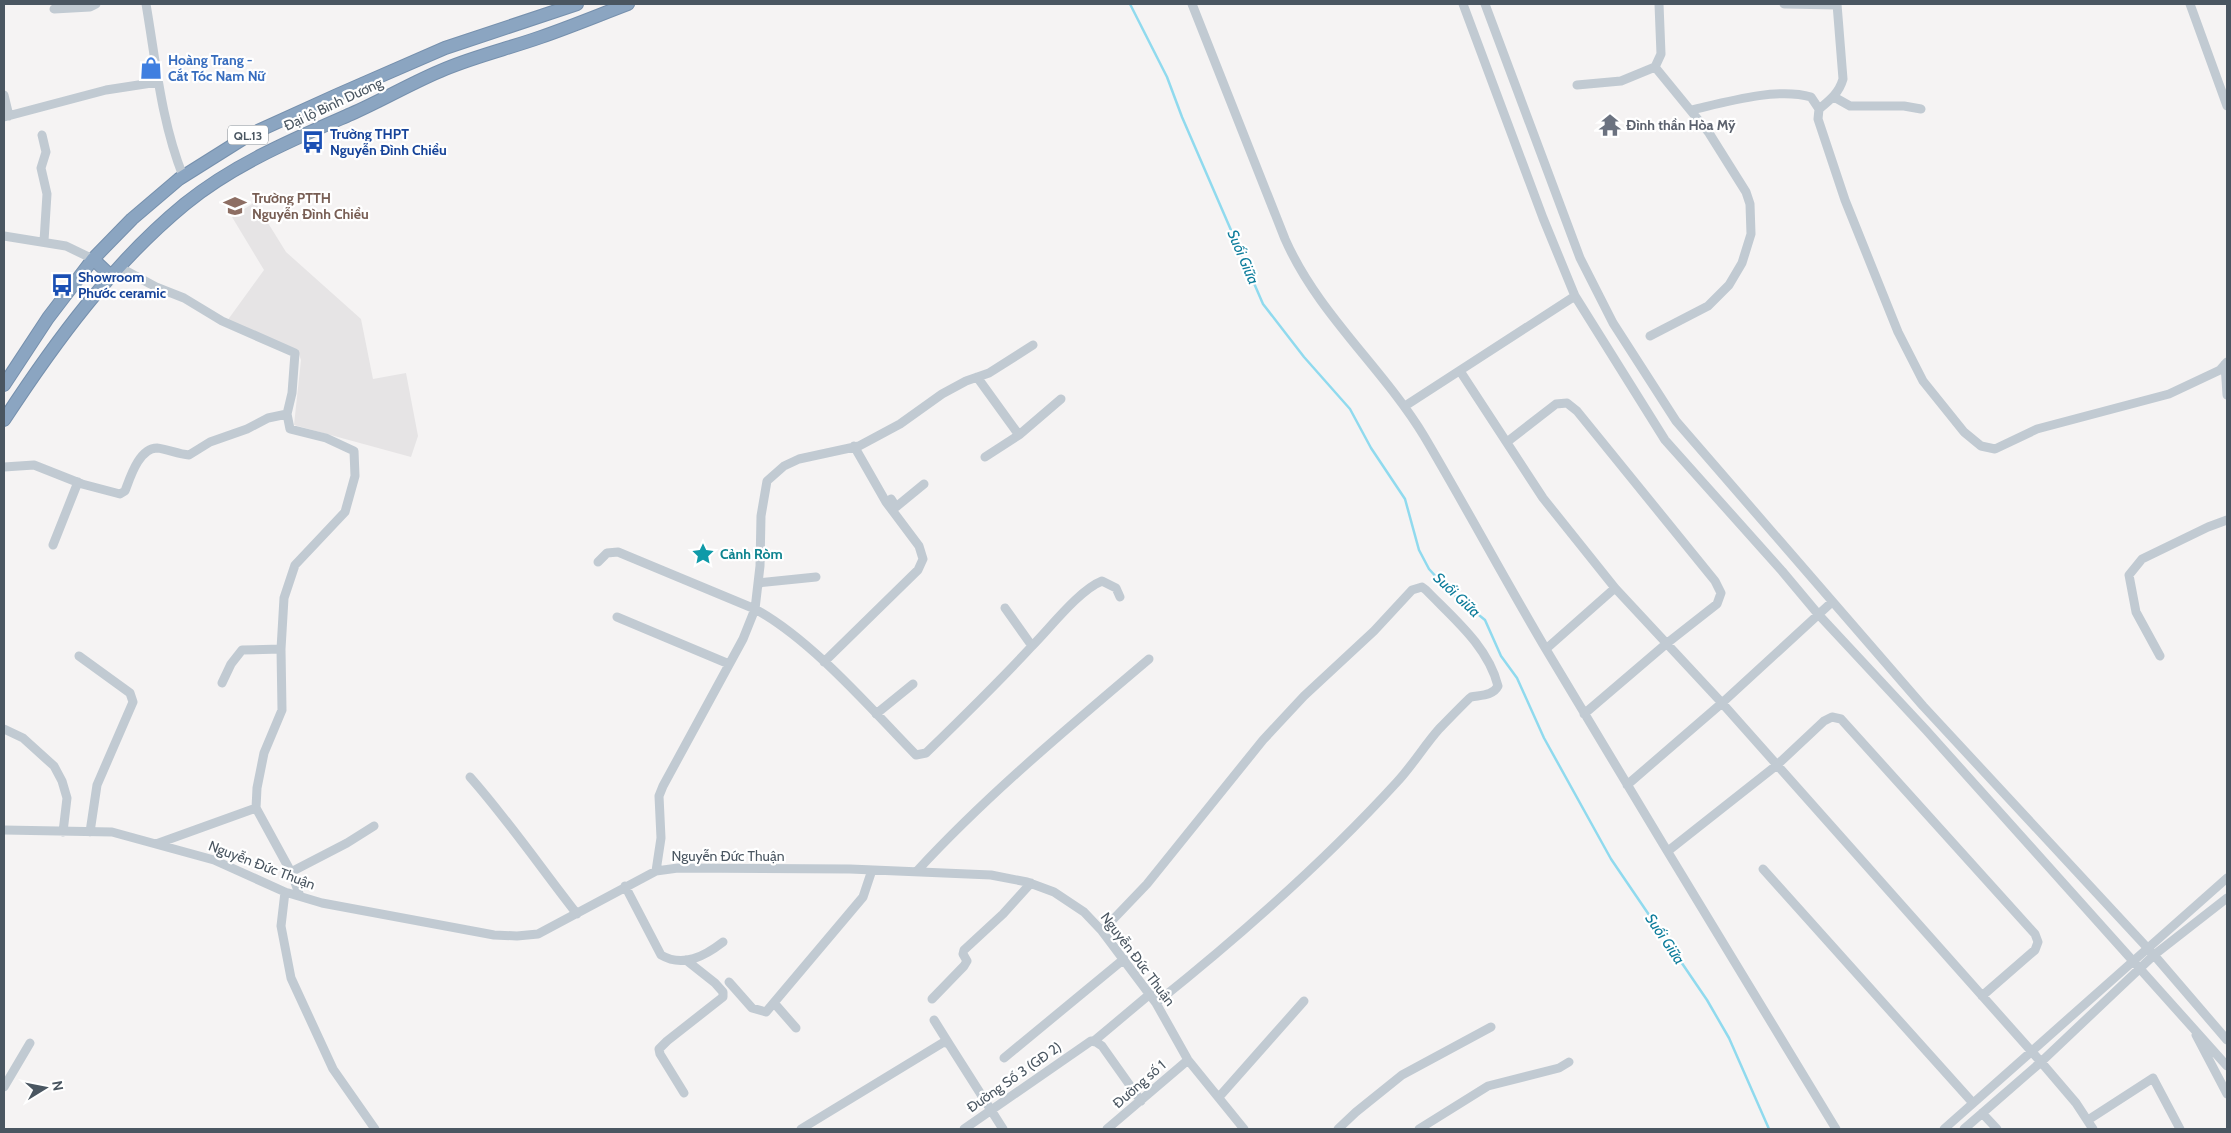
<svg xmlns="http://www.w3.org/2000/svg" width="2231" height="1133" font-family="Cabin,sans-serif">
<rect width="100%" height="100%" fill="#f5f3f3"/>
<path fill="#e6e4e5" d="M255 202 286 252 361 319 373 379 406 373 418 436 411 457 294 425 301 360 298 352 227 321 264 270 232 217Z"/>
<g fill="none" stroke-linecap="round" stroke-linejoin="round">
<path stroke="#90daee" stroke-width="2.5" d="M1130 4 1167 77 1182 117 1263 304 1304 357 1350 409 1371 448 1405 499 1419 550 1429 569 1448 590 1485 620 1501 656 1517 678 1544 738 1611 859 1707 1000 1729 1038 1769 1129"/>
<defs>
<path id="highway" d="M93 259 111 276
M4 385 48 318 93 259 132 219 179 179 249 135 337 95 445 48 577 4
M4 420C55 342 112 264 185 204 234 164 294 139 351 114 383 100 413 82 445 69 476 56 510 48 541 37 570 27 599 15 628 4"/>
</defs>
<use href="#highway" stroke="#7690ad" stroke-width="14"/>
<path stroke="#c1cad2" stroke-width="9" d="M146 4C156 62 161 121 183 176
M1192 4 1285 239C1318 314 1382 367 1424 436 1466 507 1505 580 1547 651 1642 811 1740 970 1836 1129
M1463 4 1543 218 1575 296 1665 440 1782 571 1818 614 1926 730 2227 1066
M1485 4 1580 258 1613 323 1676 421 1923 706 2154 955 2227 1040
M1784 4 1837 5
M1837 4 1843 79C1839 93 1830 100 1819 109L1818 119 1845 200 1898 332 1923 381 1964 432 1981 446 1995 449 2037 429 2169 394 2220 370 2227 362
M2190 4 2227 106
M54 9 90 7 96 4
M1577 85 1621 81 1655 67 1661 54 1659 4
M4 95 9 116
M1834 97 1850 106H1904L1921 109
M1692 110C1726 102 1777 87 1811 97L1819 109
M4 117 106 90 158 82
M42 135 46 152 41 168 47 194 44 241
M4 236 66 246 93 259
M119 267 156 287 184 298 222 321 295 353 292 393 287 414
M1650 336 1708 306 1729 285 1742 263 1751 234 1750 204 1746 192 1709 133 1655 67
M2225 364 2227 395
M1460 371 1543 498 1615 588 1722 703 2041 1062 2076 1103 2093 1129
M977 377 1019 435 985 457
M1405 406 1575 296
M1019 435 1061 399
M1507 442 1556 404 1567 403 1577 411 1715 581 1721 593 1717 604 1666 644 1584 714
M4 467 34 465 82 484 120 494 125 491C130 478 139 448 157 448 167 449 178 454 189 455L210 442 247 429 268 418 287 414 290 429 326 438 354 451 355 476 345 512 295 565 284 598 281 649 282 710 264 753 257 788 256 808
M891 499 896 507 924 484
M53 545 78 482
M598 562 607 553 618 552 755 609C812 640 870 708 916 755L926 753C962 718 998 683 1032 646 1050 628 1079 590 1102 581L1116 588 1120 597
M758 583 816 577
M1005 608 1032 646
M617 617 729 664
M1546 649 1615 588
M79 656 130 693 133 702 97 785 90 832
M2160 656 2136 612 2129 575 2142 559 2208 527 2227 520
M824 662 918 570 923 559 919 546 886 502 854 446
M222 683 231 664 242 650 281 649
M876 714 913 684
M4 729 23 738 54 766 62 781 67 798 63 832
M470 777C508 820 541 868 577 914
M1627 785 1722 703 1832 602
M4 830 112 832 214 860 285 892 322 903 494 935 517 936 538 934 656 871 678 868 850 869 991 875 1027 882 1054 892 1084 912 1102 931 1156 1003 1188 1060 1244 1129
M156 844 256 808 291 872 300 896
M1668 851 1777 765 1824 721 1832 717 1841 719 2035 934 2038 942 2035 950 1982 996
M1763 869 1973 1103
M656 871 661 838 659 796 663 786 743 639 755 609 760 566 761 516 767 481 784 466 799 459 859 446 900 424 942 394 966 381 989 373 1033 345
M917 871C988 794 1069 727 1149 659
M291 872 347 843 374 826
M625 886 661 955C683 968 705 956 723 942
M285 892 281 926 291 978 333 1069 375 1129
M1102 931 1147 884 1263 740 1304 696 1374 631 1412 590 1422 587 1426 590C1453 618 1488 646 1498 686 1493 696 1480 695 1471 697 1469 698 1443 725 1439 729 1424 746 1412 766 1397 782 1323 863 1241 935 1156 1003
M729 982 752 1008 766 1012 863 897 872 870
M932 999 964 966 967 961 963 954 964 950 1003 914 1031 883
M775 1004 796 1028
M934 1020 949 1044
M2196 1035 2227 1094
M1094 1041 1150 994
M1004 1058 1124 959
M4 1087 30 1043
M684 1093 660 1054 659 1049 667 1041 723 997V992L715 983 686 960
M1219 1097 1304 1001
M1982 1113 1997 1129
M2088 1120 2153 1078 2180 1129
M801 1129 944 1042 949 1044 1003 1129
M964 1129 1091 1041 1096 1042 1102 1046 1141 1101
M1107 1129 1188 1060
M1338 1129 1356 1112 1402 1075 1491 1027
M1419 1129 1488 1086 1559 1068 1569 1062
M1944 1129 2227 878
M1964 1129 2041 1062 2154 955 2227 898"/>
<use href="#highway" stroke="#8ba5c1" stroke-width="12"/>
</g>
<defs>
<symbol id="shop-bare" viewBox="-9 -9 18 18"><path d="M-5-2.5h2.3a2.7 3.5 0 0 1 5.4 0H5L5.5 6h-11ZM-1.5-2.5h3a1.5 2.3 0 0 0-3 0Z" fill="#3f7fe0" stroke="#fff" stroke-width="2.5" paint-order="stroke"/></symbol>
<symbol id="temple-bare" viewBox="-9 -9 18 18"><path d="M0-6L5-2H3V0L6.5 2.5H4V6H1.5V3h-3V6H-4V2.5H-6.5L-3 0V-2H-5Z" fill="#6b7280" stroke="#fff" stroke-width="2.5" paint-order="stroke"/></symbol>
<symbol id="bus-bare" viewBox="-9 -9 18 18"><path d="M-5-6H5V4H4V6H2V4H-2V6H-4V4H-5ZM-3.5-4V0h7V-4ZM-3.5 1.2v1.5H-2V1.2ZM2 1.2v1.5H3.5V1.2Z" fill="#1a4fb4" stroke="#fff" stroke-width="2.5" paint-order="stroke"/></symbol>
<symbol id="school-bare" viewBox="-9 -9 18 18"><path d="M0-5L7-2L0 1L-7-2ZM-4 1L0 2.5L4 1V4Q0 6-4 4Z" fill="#8d6e63" stroke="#fff" stroke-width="2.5" paint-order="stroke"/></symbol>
<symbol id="sight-bare" viewBox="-9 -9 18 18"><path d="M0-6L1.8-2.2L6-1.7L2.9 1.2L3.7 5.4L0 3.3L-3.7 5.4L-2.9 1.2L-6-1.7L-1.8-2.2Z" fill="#0f9aa8" stroke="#fff" stroke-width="2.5" paint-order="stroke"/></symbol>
</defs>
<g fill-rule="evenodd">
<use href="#shop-bare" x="135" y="52" width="32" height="32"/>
<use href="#temple-bare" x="1594" y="109" width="32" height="32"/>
<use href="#bus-bare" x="297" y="126" width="32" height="32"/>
<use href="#school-bare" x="219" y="190" width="32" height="32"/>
<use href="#bus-bare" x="46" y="269" width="32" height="32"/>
<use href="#sight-bare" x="687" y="538" width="32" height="32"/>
</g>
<g text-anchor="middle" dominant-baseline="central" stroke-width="4.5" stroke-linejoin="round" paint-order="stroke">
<rect fill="#fff" stroke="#808990" stroke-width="1" x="228" y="125.5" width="40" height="19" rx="4"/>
<g font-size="12" font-weight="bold" fill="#4a5661">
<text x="248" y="135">QL.13</text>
</g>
<g font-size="14" font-weight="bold" fill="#366cbe" stroke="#fff" text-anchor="start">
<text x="168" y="60">Hoàng Trang -<tspan x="168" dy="16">Cắt Tóc Nam Nữ</tspan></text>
</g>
<g font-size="14" fill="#4a5661" stroke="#fff">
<text transform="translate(333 104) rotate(-25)">Đại lộ Bình Dương</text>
<text x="728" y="856">Nguyễn Đức Thuận</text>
<text transform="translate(262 865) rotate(21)">Nguyễn Đức Thuận</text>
<text transform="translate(1138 959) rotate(53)">Nguyễn Đức Thuận</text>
<text transform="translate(1014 1077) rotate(-35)">Đường Số 3 (GĐ 2)</text>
<text transform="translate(1139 1084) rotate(-41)">Đường số 1</text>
</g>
<g font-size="14" font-weight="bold" fill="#5b616d" stroke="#fff" text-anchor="start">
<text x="1626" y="125">Đình thần Hòa Mỹ</text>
</g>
<g font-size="14" font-weight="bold" fill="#164399" stroke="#fff" text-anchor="start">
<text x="330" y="134">Trường THPT<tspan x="330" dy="16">Nguyễn Đình Chiểu</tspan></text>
<text x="78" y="277">Showroom<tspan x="78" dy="16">Phước ceramic</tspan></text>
</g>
<g font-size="14" font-weight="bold" fill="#785e54" stroke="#fff" text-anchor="start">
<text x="252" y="198">Trường PTTH<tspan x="252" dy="16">Nguyễn Đình Chiểu</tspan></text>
</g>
<g font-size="14" font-weight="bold" fill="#0d838f" stroke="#fff" text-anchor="start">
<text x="720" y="554">Cảnh Ròm</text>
</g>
<g font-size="15" font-style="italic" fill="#0c7c9b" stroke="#fff">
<text transform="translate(1243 257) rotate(67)">Suối Giữa</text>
<text transform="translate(1457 595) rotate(43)">Suối Giữa</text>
<text transform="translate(1665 939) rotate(56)">Suối Giữa</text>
</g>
</g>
<rect width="2231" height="1133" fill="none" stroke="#4a5661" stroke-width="10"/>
<g transform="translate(45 1088) rotate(80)" stroke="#ffffff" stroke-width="4" paint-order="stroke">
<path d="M0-4L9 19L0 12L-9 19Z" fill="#4a5661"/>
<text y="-8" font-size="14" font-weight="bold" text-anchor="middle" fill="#4a5661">N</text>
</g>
</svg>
